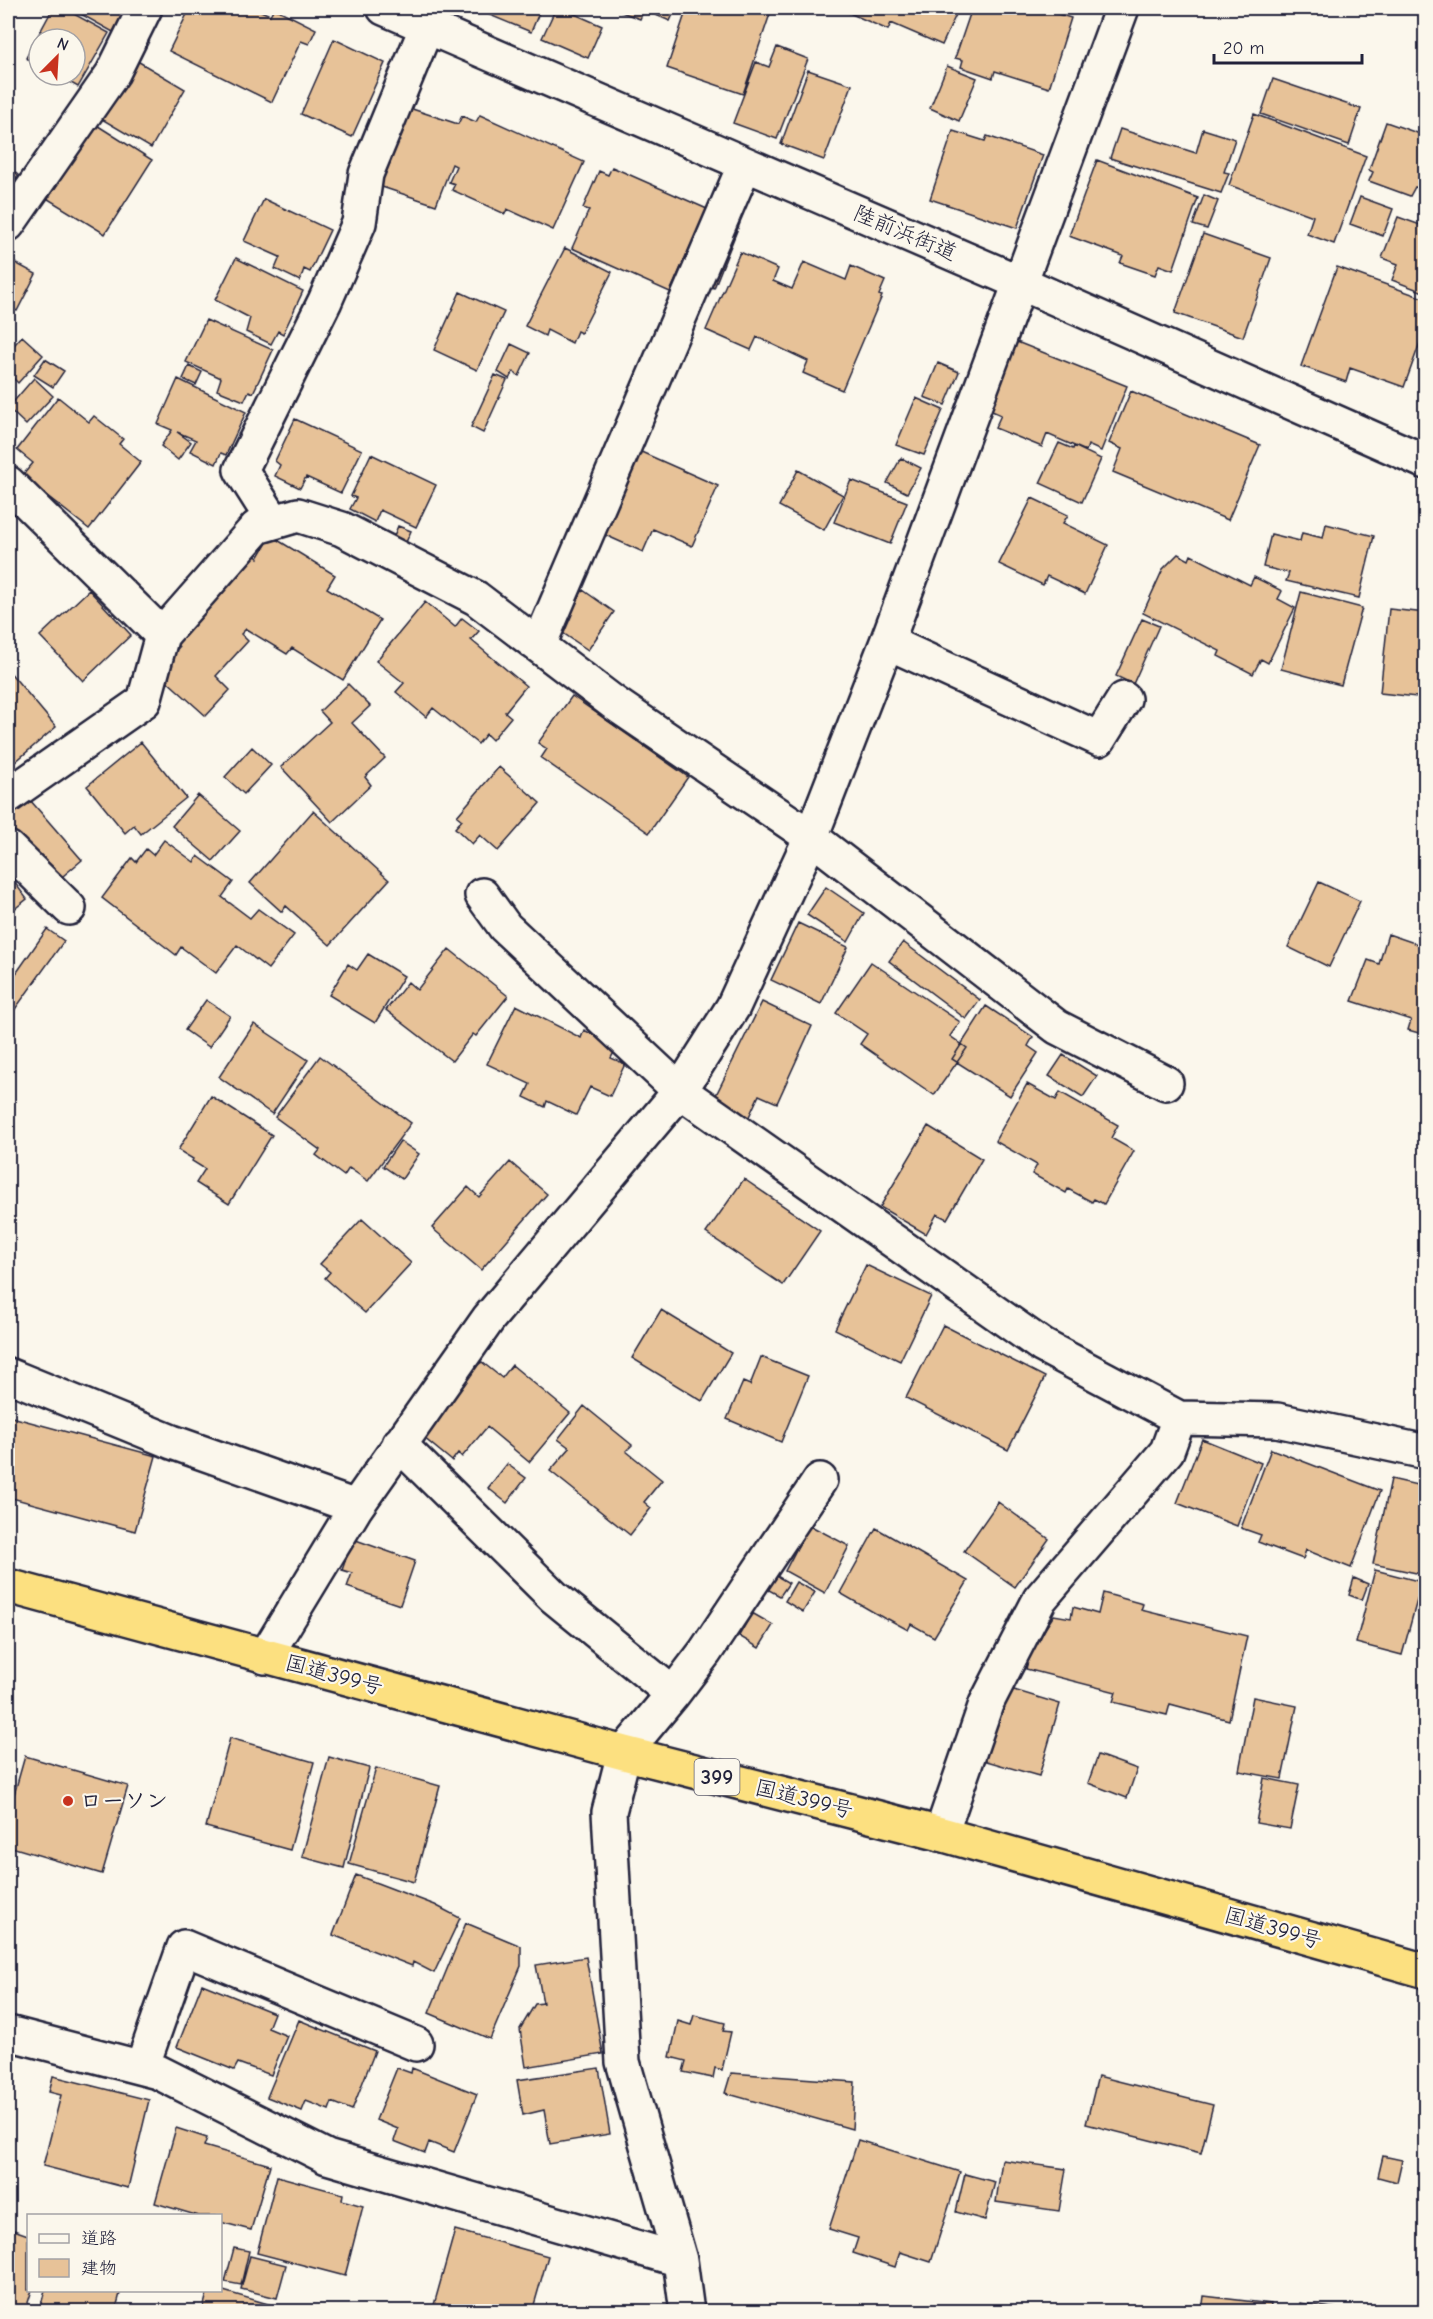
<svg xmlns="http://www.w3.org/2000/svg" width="1433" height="2319" font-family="'Comic Neue','Klee One',sans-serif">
<rect width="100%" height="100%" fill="#fbf7ec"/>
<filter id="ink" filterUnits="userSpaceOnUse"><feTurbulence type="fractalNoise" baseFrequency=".0167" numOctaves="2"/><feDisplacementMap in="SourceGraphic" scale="12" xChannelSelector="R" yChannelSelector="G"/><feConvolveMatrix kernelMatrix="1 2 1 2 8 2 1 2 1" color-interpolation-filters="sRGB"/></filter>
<g filter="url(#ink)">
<path fill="#e7c298" stroke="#22223b" stroke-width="1.5" d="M53 8H63L109 33 78 87 57 75H75V39H39V65L26 58Z
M70 8H127L113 32Z
M190 8H254L270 15 274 8 316 29 309 44 301 41 272 102 169 51Z
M473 8H541L531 32Z
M556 8H561L602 26 588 58 542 38Z
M611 8H676L670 21 644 10 640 19Z
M687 8H772L743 94 667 68Z
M838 8H959L942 45 891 23 888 30Z
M972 8H1052L1051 12 1071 18 1049 88 995 71 993 78 961 67 963 60 955 58Z
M334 39 385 63 352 137 301 114Z
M777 47 808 59 777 139 733 123 756 62 769 67Z
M134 59 185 89 151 148 100 118Z
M947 66 977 78 959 121 930 108Z
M808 70 852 85 824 160 781 144Z
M1273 79 1361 109 1349 145 1261 114Z
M397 104 458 124 462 116 476 122 480 115 584 162 553 230 507 209 505 214 452 190 455 184 449 182 456 166 452 164 436 205 370 183Z
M1254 114 1366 156 1334 244 1307 234 1313 216 1229 185Z
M1386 122 1426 136 1425 190 1415 187 1410 196 1369 181 1373 172 1369 170Z
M95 124 152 160 105 234 48 199Z
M1120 129 1196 153 1203 129 1235 139 1224 172 1229 173 1221 193 1110 158Z
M953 131 985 141 987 136 1043 155 1017 228 930 199Z
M1097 160 1198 198 1173 270 1159 265 1155 275 1120 263 1123 256 1069 236Z
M8 166 18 175 8 188Z
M612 167 707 209 670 292 572 248 589 210 583 208 599 171 608 175Z
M1204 195 1218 201 1207 229 1193 225Z
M1360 197 1393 209 1383 236 1350 224Z
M264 199 330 230 310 272 304 269 300 281 275 269 280 257 244 241Z
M1398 217 1426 227V293L1392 280 1398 264 1382 258Z
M732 219 740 223 714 288 705 284Z
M1203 234 1271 258 1243 337 1175 313Z
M565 248 612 272 581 333 577 331 572 343 547 330 545 336 525 326Z
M740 252 778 269 773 281 792 289 804 262 846 280 851 266 885 281 879 295 882 296 842 390 803 373 808 361 757 337 751 350 706 330Z
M236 258 303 291 283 334 278 331 271 344 246 332 250 318 215 300Z
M8 259 36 274 17 311 8 307Z
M1337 267 1426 299V326L1404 387 1350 368 1346 382 1301 366Z
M460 292 504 312 477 370 434 350Z
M206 320 273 350 253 393 249 391 244 401 217 390 221 378 186 362Z
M22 336 43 355 18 383 8 373V352Z
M1012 340 1127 386 1101 451 1088 445 1086 451 1047 434 1042 447 995 428 1001 415 985 408Z
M511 344 530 353 519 376 513 372 509 379 498 372Z
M45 359 64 371 53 387 34 375Z
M938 363 959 372 945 405 924 397Z
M189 366 202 372 196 385 183 379Z
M495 375 507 380 483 433 471 427Z
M34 378 53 396 26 425 8 408Z
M178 379 246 412 226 455 221 453 216 464 190 451 196 440 177 432 191 442 178 460 161 446 172 430 158 424Z
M1131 391 1260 445 1228 520 1113 472 1122 449 1109 443Z
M58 397 89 422 94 416 123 439 119 444 141 462 89 529 22 476 33 463 17 450Z
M916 398 943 410 924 455 896 445Z
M295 419 362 450 341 493 306 477 300 488 275 476 280 465 275 461Z
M1059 443 1073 449 1074 446 1101 459 1082 502 1040 483Z
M639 451 718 486 692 546 653 529 643 552 603 534Z
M371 454 436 485 416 527 380 510 375 522 350 509 356 498 351 496Z
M901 458 921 468 907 493 887 483Z
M798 470 843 495 824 530 779 506Z
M851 480 907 502 890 544 834 522Z
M1032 498 1068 515 1063 523 1108 545 1085 594 1047 576 1043 585 999 564Z
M1326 524 1374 536 1359 598 1286 581 1289 573 1263 567 1271 534 1300 541 1302 533 1323 538Z
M398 526 411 531 403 549 391 543Z
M271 536 335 575 327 588 380 620 343 680 292 648 287 654 246 629 241 634 248 641 216 676 230 690 206 716 157 672 179 647 168 637 248 549 258 558Z
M1178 554 1189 560 1191 555 1250 585 1254 577 1282 591 1278 599 1295 608 1268 663 1261 659 1253 674 1218 656 1220 651 1143 613 1163 569Z
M89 590 131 635 83 681 40 636Z
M583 590 614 612 588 650 557 629Z
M1301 592 1362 608 1341 685 1281 669Z
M425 602 455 627 462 618 479 631 471 640 526 686 505 712 511 717 492 740 486 734 478 744 433 708 426 717 396 692 404 683 376 661Z
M1389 609 1426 613V698L1380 693Z
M1142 619 1159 626 1133 684 1116 676Z
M8 670 56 727 8 768Z
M348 684 370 706 352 723 385 758 365 777 371 785 332 822 281 767 330 722 320 711Z
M572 696 688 777 649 833 541 758 547 749 538 743Z
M141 742 186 798 141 834 134 825 125 833 87 786Z
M252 747 271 765 244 794 225 777Z
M499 767 540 803 498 851 480 835 472 844 455 828 462 820 457 816Z
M198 795 240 831 213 861 172 826Z
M30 800 82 860 50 887 8 836V818Z
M313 811 389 880 330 945 286 906 282 912 250 883Z
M164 840 194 862 198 856 233 882 222 897 250 918 258 909 294 935 268 969 237 945 216 973 181 947 176 955 102 898 132 858 136 862 146 849 153 855Z
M8 874 27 899 8 914Z
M1319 882 1360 901 1329 967 1288 947Z
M826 887 864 913 848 942 807 915Z
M798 923 848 947 821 1004 771 980Z
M47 929 64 941 8 1019V985Z
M1388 934 1426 947V1035L1408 1030 1411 1020 1352 1001 1368 960 1379 964Z
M903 942 980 1000 966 1019 889 961Z
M449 949 508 996 476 1036 473 1034 452 1061 386 1010 408 982 417 990Z
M368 954 404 976 375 1023 329 995 348 964 357 970Z
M871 962 960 1022 950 1036 967 1048 934 1095 860 1044 867 1034 836 1013Z
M206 1000 230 1016 209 1047 185 1030Z
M762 1002 812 1026 777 1103 759 1095 747 1121 714 1099Z
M516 1005 581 1038 584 1030 617 1047 611 1058 625 1064 610 1096 590 1087 576 1115 547 1101 545 1107 524 1097 530 1084 487 1064Z
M986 1006 1033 1037 1028 1046 1038 1053 1010 1096 952 1059Z
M254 1024 308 1060 272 1114 219 1077Z
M1063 1055 1097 1076 1083 1097 1049 1076Z
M320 1056 411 1123 368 1181 349 1168 344 1176 316 1155 320 1150 275 1117Z
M1027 1084 1056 1100 1060 1092 1118 1125 1111 1138 1134 1151 1104 1204 1094 1199 1092 1202 1068 1189 1066 1193 1032 1174 1037 1165 995 1141Z
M211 1096 272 1135 229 1204 196 1183 205 1169 192 1161 193 1159 178 1150Z
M928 1126 982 1159 947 1219 937 1214 926 1234 880 1207Z
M400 1141 419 1154 402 1179 383 1166Z
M510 1162 547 1194 481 1270 432 1228 468 1187 479 1197Z
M744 1179 820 1231 783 1285 706 1233Z
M362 1219 411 1263 365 1313 325 1278 330 1272 320 1264Z
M866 1265 931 1296 900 1361 835 1329Z
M661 1310 731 1353 702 1401 632 1358Z
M943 1325 1045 1377 1008 1450 906 1398Z
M761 1357 808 1376 781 1442 727 1419 743 1382 750 1385Z
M482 1362 502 1378 512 1365 570 1413 529 1462 487 1427 462 1457 458 1453 452 1461 423 1437 463 1374Z
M584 1406 632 1445 626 1451 662 1480 644 1502 651 1508 630 1535 550 1471 570 1448 558 1439Z
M8 1416 156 1456 135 1531 8 1497Z
M1202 1439 1261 1463 1237 1526 1177 1503Z
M1271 1449 1380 1491 1351 1568 1306 1550 1303 1559 1258 1542 1261 1535 1241 1528Z
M507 1464 526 1478 507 1503 488 1488Z
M1391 1479 1426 1487V1575L1373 1564Z
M998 1502 1049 1539 1015 1587 964 1551Z
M809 1525 849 1546 825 1593 785 1571Z
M876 1528 968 1581 934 1637 911 1624 908 1630 888 1619 887 1620 840 1593Z
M353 1539 415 1561 400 1605 347 1587 352 1573 342 1570Z
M1375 1570 1422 1582 1402 1655 1356 1643Z
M775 1575 789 1583 780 1596 767 1589Z
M1354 1578 1368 1584 1362 1600 1349 1595Z
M796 1582 815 1592 803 1612 785 1601Z
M1103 1593 1143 1604 1141 1610 1247 1636 1229 1720 1170 1704 1167 1715 1113 1702 1116 1692 1026 1669 1034 1636 1039 1638 1054 1615 1071 1618 1073 1607 1098 1614Z
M752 1613 773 1625 759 1648 739 1636Z
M1004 1687 1060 1704 1039 1776 983 1760Z
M1253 1697 1297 1706 1282 1779 1239 1771Z
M230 1738 314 1762 290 1850 206 1827Z
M1098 1755 1137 1769 1127 1798 1088 1783Z
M25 1756 128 1786 102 1874 8 1846V1816Z
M329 1757 369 1768 344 1868 302 1857Z
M376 1768 440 1786 414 1882 349 1864Z
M1264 1778 1299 1785 1290 1829 1256 1823Z
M356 1875 435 1905 460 1918 434 1973 413 1962 412 1966 333 1935Z
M466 1923 521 1946V1966L490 2039 429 2013Z
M586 1957 603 2054 526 2067 520 2029 535 2004 543 2003 536 1965Z
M202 1984 274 2013 268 2028 287 2036 271 2075 238 2063 234 2070 177 2047Z
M694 2015 725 2023 723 2031 731 2032 722 2070 715 2068 713 2078 683 2072 686 2061 670 2057 678 2021 691 2025Z
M299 2020 375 2051 352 2110 332 2102 329 2110 306 2101 302 2111 267 2097Z
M397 2068 411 2073 412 2068 477 2094 454 2152 429 2142 425 2153 394 2141 398 2129 376 2120Z
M599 2068 610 2134 550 2144 544 2110 523 2115 517 2080Z
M731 2073 855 2082 852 2129 725 2093Z
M53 2076 149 2100 128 2188 43 2166 61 2095 49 2092Z
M1098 2076 1213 2105 1201 2153 1086 2124Z
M176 2128 207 2138 204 2146 270 2165 251 2230 220 2222V2216H199L155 2203Z
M858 2140 960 2172 931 2262 900 2252 895 2267 853 2253 858 2238 829 2229Z
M1383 2156 1402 2160 1397 2182 1378 2177Z
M1002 2160 1066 2169 1059 2211 996 2202Z
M965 2174 995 2182 985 2220 956 2212Z
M277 2176 343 2194 342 2200 363 2206 345 2276 257 2253Z
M8 2228 28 2235V2290H32L25 2312H8Z
M455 2230 548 2256 532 2312H432Z
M234 2248 249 2251 241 2285 225 2282Z
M250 2256 286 2265 277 2298 241 2289Z
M45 2290H121L115 2312H39Z
M208 2290H220L275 2306 274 2312H202Z
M1204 2296 1271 2304 1270 2312H1202Z
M1300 2303 1357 2312H1298Z"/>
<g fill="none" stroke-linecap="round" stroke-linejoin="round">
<defs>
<path id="minor" d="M384 8 1021 283 1426 462
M8 224 113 73 145 8
M8 483 162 635
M274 522 241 470 325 301 359 223 366 174 427 26
M887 642 1099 739 1124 699
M539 645 745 164
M8 796 144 701 162 635 257 527 298 515 342 529 476 598 614 703 811 837 1057 1027 1166 1083
M8 848 69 908
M482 895 505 927 680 1091 1043 1346 1179 1418 1277 1420 1426 1452
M8 1375 172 1442 356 1507
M399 1444 554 1597 673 1694 624 1753 609 1812 623 2062 680 2260 687 2312
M265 1657 356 1507 489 1318 680 1091 733 1007 811 837 887 642 1122 8
M673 1694 705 1652 820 1480
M941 1834 986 1704 1040 1599 1167 1451 1179 1418
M8 2033 158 2072 327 2157 680 2260
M142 2067 184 1947 416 2044"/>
<path id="highway" d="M8 1586 624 1753 941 1834 1426 1971"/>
</defs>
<use href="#minor" stroke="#22223b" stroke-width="38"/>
<use href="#highway" stroke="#22223b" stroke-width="38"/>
<use href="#minor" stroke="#fbf7ec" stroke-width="33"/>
<use href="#highway" stroke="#fce080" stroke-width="33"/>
</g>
</g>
<circle fill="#c8321e" stroke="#fbf7ec" stroke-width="2" cx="68" cy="1801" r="6"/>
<g text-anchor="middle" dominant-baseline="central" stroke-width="4.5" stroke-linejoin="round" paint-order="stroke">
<rect fill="#fbf7ec" stroke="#636270" stroke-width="1.5" x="694.5" y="1759" width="45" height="36" rx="4.5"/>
<g font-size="21" font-weight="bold" fill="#22223b">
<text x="717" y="1777">399</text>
</g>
<g font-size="22" fill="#22223b" stroke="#fbf7ec">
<text transform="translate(905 233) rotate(23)">陸前浜街道</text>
<text transform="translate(334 1675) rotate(15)">国道399号</text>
<text transform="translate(804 1799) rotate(14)">国道399号</text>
<text transform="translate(1273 1928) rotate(16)">国道399号</text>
</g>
<g font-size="22" font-weight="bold" fill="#22223b" stroke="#fbf7ec" text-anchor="start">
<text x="80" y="1801">ローソン</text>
</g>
</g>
<rect width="1433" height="2319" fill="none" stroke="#fbf7ec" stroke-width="30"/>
<rect x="15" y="15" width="1403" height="2289" fill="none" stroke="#22223b" stroke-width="2" filter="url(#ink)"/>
<rect x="27" y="2214" width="195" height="78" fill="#fbf7ec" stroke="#a4a2a5" stroke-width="1.5"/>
<rect x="39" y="2234" width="30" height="9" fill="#fbf7ec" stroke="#a4a2a5" stroke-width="1.5"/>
<text x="81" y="2244" font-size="18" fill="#22223b">道路</text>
<rect x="39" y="2259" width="30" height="18" fill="#e7c298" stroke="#a4a2a5" stroke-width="1.5"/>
<text x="81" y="2274" font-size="18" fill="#22223b">建物</text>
<g transform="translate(57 57) rotate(24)"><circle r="28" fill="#fbf7ec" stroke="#a4a2a5" stroke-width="1.5"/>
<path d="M0-4.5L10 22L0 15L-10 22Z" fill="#c8321e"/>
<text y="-9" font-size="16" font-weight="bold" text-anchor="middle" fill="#22223b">N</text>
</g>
<path d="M1214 54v9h148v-9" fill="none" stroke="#22223b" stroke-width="3"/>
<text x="1223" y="54" font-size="18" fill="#22223b" stroke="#fbf7ec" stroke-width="4.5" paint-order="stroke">20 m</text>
</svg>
